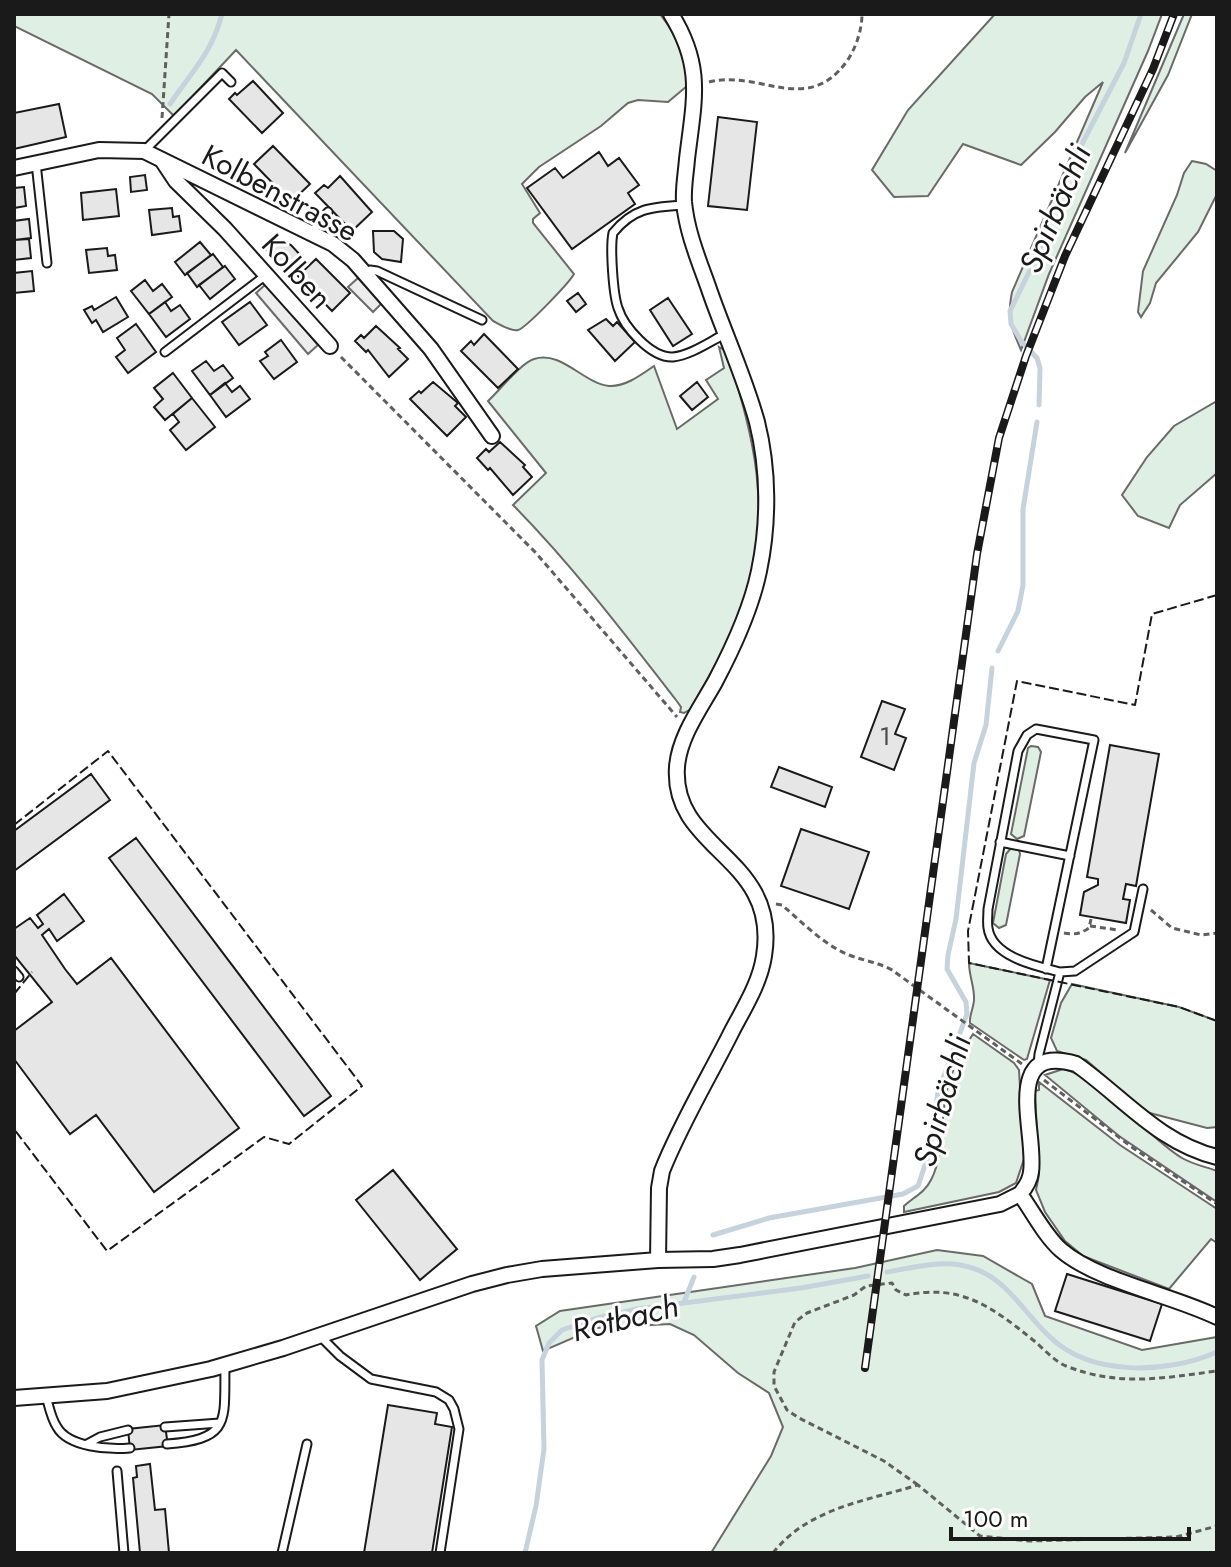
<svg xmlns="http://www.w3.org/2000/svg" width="1231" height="1567" font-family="Jost,sans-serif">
<rect width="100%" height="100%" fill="#fff"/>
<path fill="#e0efe3" stroke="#6a6a6a" stroke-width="2" d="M14 14H660C677 35 686 59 687 86L668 102 638 100 628 103 601 126 539 167 522 184 540 213 533 219V223L574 274C569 283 526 328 518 330 511 332 499 324 493 321L236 50 174 116 152 94 14 26Z
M995 14H1162L1148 51 1049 274 1021 350C1010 325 1007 318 1012 292L1103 82 1085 97 1055 132 1021 165 963 144 928 196 894 197 872 170 908 110Z
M1184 14H1192L1168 75 1125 153Z
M1192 161 1206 164 1217 171V194L1198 232 1156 283 1150 303 1141 317 1138 312 1143 271 1177 195 1184 173Z
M719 347 726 351C754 432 773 515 745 598 732 637 711 673 691 709L684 713 680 712 681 707 676 700C624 633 572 565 513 505L546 473 488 401C499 391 521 363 534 359 561 350 583 383 609 386 625 387 641 375 654 366L677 429 718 399 706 380 724 368Z
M1217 401V473L1180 505 1169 528 1138 516 1122 495 1147 457 1174 426Z
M1031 746 1038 747 1041 752 1024 836 1017 839 1011 834 1028 748Z
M1012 847 1019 850 1020 854 1006 925 999 928 993 923 1006 854Z
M969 963 1050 980 1027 1059 1024 1060 970 1023C969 1014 975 1006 974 997 974 986 969 975 969 963Z
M1072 984 1179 1007 1217 1021V1127L1207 1128 1146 1112 1086 1060 1057 1051 1051 1038 1061 1003Z
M973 1034 1014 1063 1019 1070 1024 1159 1016 1183 999 1192 904 1212V1206C914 1197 925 1192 931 1180 946 1150 939 1117 948 1086 952 1068 963 1050 973 1034Z
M1063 1069C1099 1076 1147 1137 1182 1158 1192 1164 1206 1167 1217 1171V1202L1119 1136 1045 1075Z
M1039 1082 1120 1145 1217 1209V1243L1211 1239 1169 1289 1083 1256 1065 1241 1045 1212 1036 1190 1039 1175 1035 1091 1039 1090Z
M937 1250 983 1256 1032 1284 1045 1316 1142 1350 1217 1337V1553H711L771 1456 783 1427 769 1393 738 1373 694 1335 670 1324 596 1328 543 1351 536 1326 560 1311 855 1268Z"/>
<path fill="#ededed" stroke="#6a6a6a" stroke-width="2" d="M358 278 382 303 373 312 348 287Z
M266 284 318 345 308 354 256 293Z"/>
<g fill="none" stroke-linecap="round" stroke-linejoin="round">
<path stroke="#c6d2dc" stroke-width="5" d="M170 104C192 71 211 55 222 14
M1039 405 1040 368 1037 358 1021 341 1011 324 1010 311 1036 258 1055 206 1084 140 1124 63 1141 14
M998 651 1018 611 1023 585V509L1037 422
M713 1235 769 1218 903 1194 918 1186 929 1153 938 1092 967 1014 966 1002 947 969 948 955 956 919 974 763 986 725 992 668
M887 1272C910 1268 937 1261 960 1265 1004 1272 1020 1309 1049 1336 1090 1377 1167 1374 1217 1352
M684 1302 694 1277
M525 1553 536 1506 544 1449 542 1360 549 1343 562 1330 597 1318 637 1309 801 1288 868 1276"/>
</g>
<path fill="#e6e6e6" stroke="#1a1a1a" stroke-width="2" d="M253 81 283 113 262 133 229 99 235 93 237 95Z
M59 104 66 137 14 149V113Z
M718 117 757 122 747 210 708 206Z
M273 146 310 184 291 202 254 164Z
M599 152 608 166 619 158 639 185 628 193 635 204 572 249 527 188 555 168 563 178Z
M145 175 147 190 131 192 130 177Z
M340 176 372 212 352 231 315 193 324 185 328 188Z
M24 187 26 206 14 208V188Z
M116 189 119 216 83 220 81 193Z
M172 208 173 217 179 216 181 231 152 235 149 210Z
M29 219 31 238 14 240V221Z
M373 231H394L403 239 401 262 382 259 374 252Z
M276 238 291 245 303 258 288 272 265 248Z
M29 239 31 258 14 260V240Z
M200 242 211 255 185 275 175 262Z
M107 248 108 256 115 255 117 270 89 273 86 250Z
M213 254 223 267 197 287 187 273Z
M316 259 350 293 332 311 298 276Z
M225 266 235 279 210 299 199 285Z
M32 271 34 291 14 293V273Z
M145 280 153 291 162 284 172 297 149 314 131 291Z
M578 293 586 304 576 312 567 301Z
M116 297 128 317 103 332 96 320 92 323 84 310 92 306 94 310Z
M668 298 692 334 673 346 650 310Z
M165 302 171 311 180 305 190 319 166 337 149 314Z
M250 302 267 325 239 345 222 322Z
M606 319 613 326 617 322 635 342 615 361 588 330Z
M136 324 156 352 128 373 116 357 125 350 117 338Z
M376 326 400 348 398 349 408 359 389 377 368 350 366 352 355 341 361 335 364 338Z
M484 334 518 369 498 388 461 351 471 341 474 345Z
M281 340 297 362 274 379 260 361 268 356 265 352Z
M206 361 214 371 223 365 233 378 210 395 192 371Z
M173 373 192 398 165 420 154 407 163 399 154 388Z
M433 382 458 403 455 406 466 417 447 436 410 399 419 391 421 393Z
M697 382 708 397 692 410 680 396Z
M225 383 232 392 240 386 250 399 226 417 210 395Z
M192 398 215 427 186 450 170 430 179 422 173 414Z
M500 442 525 465 523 467 532 477 513 495 490 468 488 470 477 458 486 449 489 452Z
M882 701 905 709 895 734 906 738 894 770 861 757Z
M1110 745 1159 754 1136 886 1126 884 1123 899 1130 900 1126 923 1080 915 1084 892 1098 885V879L1087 877Z
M779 767 832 787 825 807 771 787Z
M91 774 110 800 14 871V831Z
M801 829 869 852 849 909 781 886Z
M136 838 331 1096 304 1116 109 858Z
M64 894 84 921 57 941 49 929 42 935 65 969 77 984 111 958 239 1128 154 1192 96 1115 70 1134 14 1059V1031L52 1002 14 955V929L30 918 38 928 43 924 37 915Z
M393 1170 457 1249 420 1280 356 1200Z
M1067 1274 1162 1304 1150 1341 1055 1311Z
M388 1405 437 1413 435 1424 452 1427 432 1553H364Z
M165 1425 168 1446 130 1450 128 1429Z
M150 1464 155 1510 165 1509 169 1553H140L133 1478 137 1477 136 1466Z"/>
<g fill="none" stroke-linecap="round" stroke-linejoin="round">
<defs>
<path id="service" d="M145 150 222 73 231 82
M36 163 47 263
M684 205C653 207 634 207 613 233 610 247 613 294 618 308 624 327 651 358 673 357 691 355 709 342 725 334
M311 233 328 212
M365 273 370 270 377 271 482 320
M165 352 266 275
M1000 842 1070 856
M1046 969 1094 740 1036 729 1027 735 1018 751 988 909C988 915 987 922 988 928 992 957 1036 966 1060 972
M14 971 19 977
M1038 1065 1039 1054 1060 972 1075 971 1134 932 1143 889
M320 1336 340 1356 371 1379 436 1392 449 1400 454 1409 459 1429 440 1553
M46 1396C49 1406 51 1418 57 1427 68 1447 109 1450 130 1448
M165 1427 220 1423
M87 1444 100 1437 128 1430
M167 1444C232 1439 224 1421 225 1365
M117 1471 124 1553
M282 1553 307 1444"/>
<path id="minor" d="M162 160 176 181 225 229 330 346
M14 168 99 150 144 151 333 244 353 260 431 349 492 436
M1020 1194C1026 1187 1030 1181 1031 1172 1037 1134 1000 1042 1076 1064 1123 1097 1159 1143 1217 1157
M658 1260 713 1259 740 1255 1000 1204 1020 1194C1033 1212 1045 1236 1061 1250 1097 1281 1172 1295 1217 1317
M14 1398 107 1391 211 1369 283 1348 472 1284 507 1275 542 1269 658 1260 659 1188 662 1171C681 1123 709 1077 732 1031 744 1008 760 983 764 956 780 856 671 851 677 767 679 737 701 707 715 682 733 648 751 610 759 571 769 523 769 470 757 422 745 378 725 335 710 292 700 263 687 234 684 202 683 188 686 173 687 159 694 100 704 67 671 14"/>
</defs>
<use href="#service" stroke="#1a1a1a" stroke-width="11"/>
<use href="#minor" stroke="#1a1a1a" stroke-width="18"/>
<path stroke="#5f5f5f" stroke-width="3" stroke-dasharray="6 4" stroke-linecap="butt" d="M709 82C759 69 807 117 847 61 856 48 862 30 862 14
M162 118 169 14
M341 357 536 553 677 717
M776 904 782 905C803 923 824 945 849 955 864 961 878 962 892 970L1022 1064
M1151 910 1172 928 1201 935 1217 933
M1090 926 1118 930
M1064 933C1074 935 1080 934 1089 928L1091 919
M1044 1080 1133 1148 1217 1204
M918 1485 884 1461 799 1418 787 1410 774 1386V1372L795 1322 807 1313 854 1295 866 1286 892 1283 896 1290 906 1295C961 1284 991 1306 1033 1340 1043 1348 1054 1361 1066 1366 1119 1387 1163 1378 1217 1371
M773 1553C808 1508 866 1501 918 1485L980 1536 1029 1541 1176 1537 1217 1526"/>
<use href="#service" stroke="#fff" stroke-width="7"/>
<use href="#minor" stroke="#fff" stroke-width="14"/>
<defs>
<path id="rail" d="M865 1368 977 554 999 438 1026 356 1065 256 1153 69 1174 14"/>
</defs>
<use href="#rail" stroke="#1a1a1a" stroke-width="8"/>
<use href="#rail" stroke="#fff" stroke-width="5" stroke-dasharray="15" stroke-linecap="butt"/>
<path stroke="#1a1a1a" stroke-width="2" stroke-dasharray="10 4" stroke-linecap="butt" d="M1217 595 1152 614 1135 705 1017 681 968 931 969 963 1179 1007 1217 1021
M14 825 108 751 362 1086 289 1144 264 1137 107 1251 14 1129
M14 994 32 972"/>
</g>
<g text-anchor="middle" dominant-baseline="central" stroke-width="6" stroke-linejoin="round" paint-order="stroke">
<g font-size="26" fill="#4d4d4d">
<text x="885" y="736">1</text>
</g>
<g font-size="30" fill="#1a1a1a" stroke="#fff">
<text transform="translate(280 193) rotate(28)">Kolbenstrasse</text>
<text transform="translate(297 271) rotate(48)">Kolben</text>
</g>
<g font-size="32" font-style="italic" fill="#1a1a1a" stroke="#fff">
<text transform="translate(1055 209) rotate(-67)">Spirbächli</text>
<text transform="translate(942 1101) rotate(-74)">Spirbächli</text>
<text transform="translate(625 1318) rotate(-14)">Rotbach</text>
</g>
</g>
<rect width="1231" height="1567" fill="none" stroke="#1a1a1a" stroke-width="32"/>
<path d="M951 1527v12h238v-12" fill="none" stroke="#1a1a1a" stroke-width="4"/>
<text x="963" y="1527" font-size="24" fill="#1a1a1a" stroke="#ffffff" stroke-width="6" paint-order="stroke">100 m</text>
</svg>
